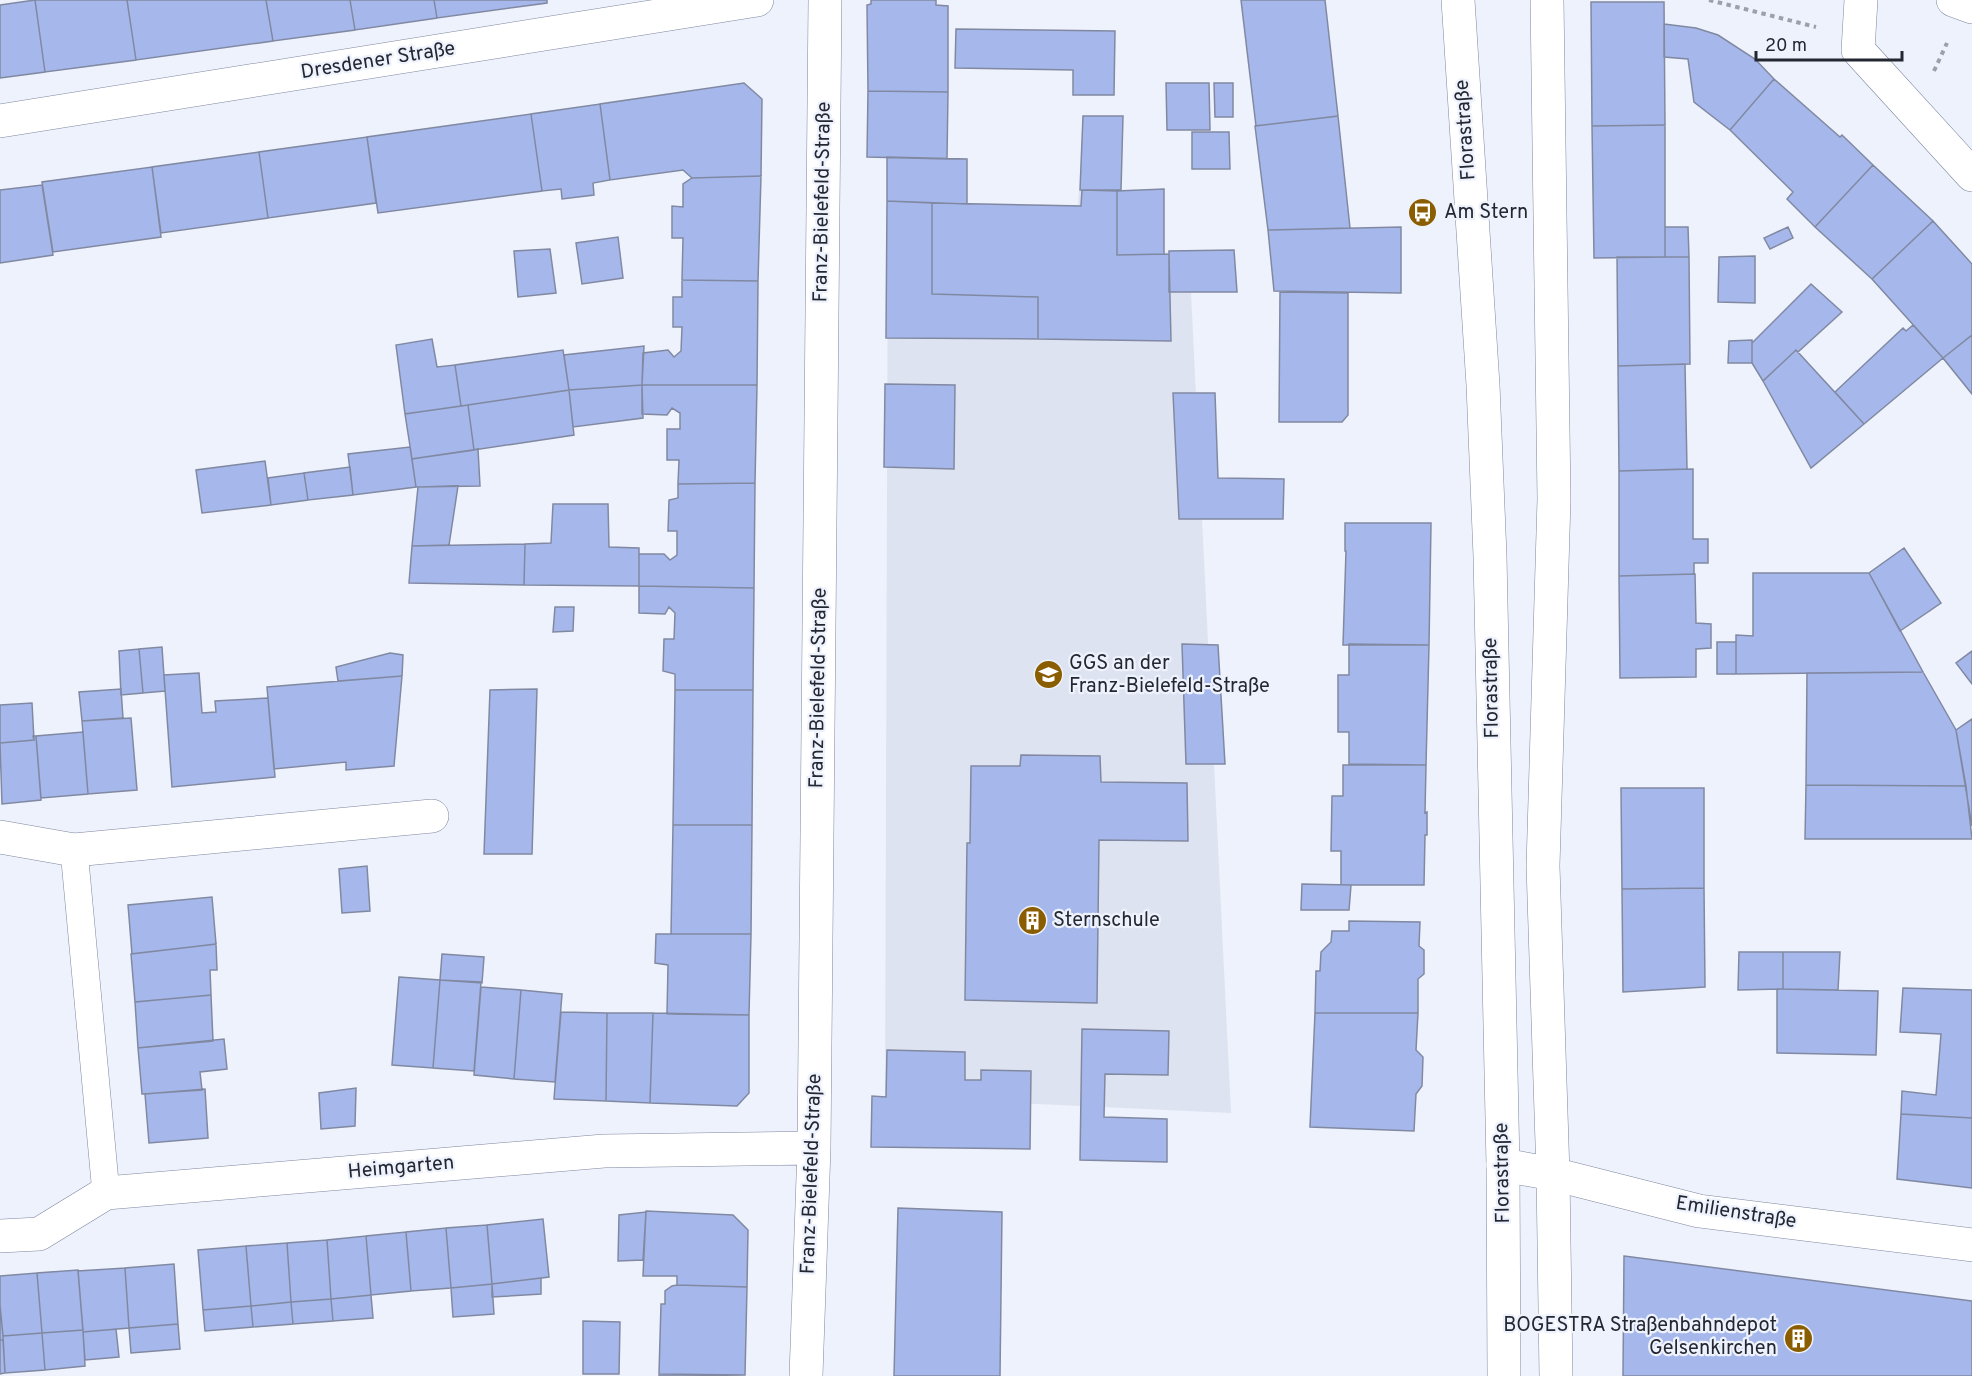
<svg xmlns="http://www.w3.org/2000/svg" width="1972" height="1376" font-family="Overpass,sans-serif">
<rect width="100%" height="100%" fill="#eef2fd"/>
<path fill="#dee3f1" d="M1079 191H1120L1118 253 1189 252 1231 1113 885 1097 888 202 1078 205Z"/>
<path fill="#a6b8eb" stroke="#8189a2" stroke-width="1.5" d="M35 0 45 72 0 78V5Z
M35 0H127L136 60 45 72Z
M127 0H266L273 41 136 60Z
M266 0H350L355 30 273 41Z
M350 0H434L437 18 355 30Z
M434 0H547V3L437 18Z
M871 0H936V5L948 6V92L868 91 867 5 871 4Z
M1241 0H1325L1338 116 1256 126Z
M1591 2H1664L1665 125 1592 126Z
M1664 24 1696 28 1718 35 1755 59 1774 79 1730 130 1694 102 1688 59 1664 57Z
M956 29 1115 31 1114 95H1073V70L955 68Z
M1774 79 1840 137 1842 135 1873 165 1815 227 1787 199 1793 192 1730 130Z
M744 83 762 99 761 176 692 178 683 170 610 180 600 104Z
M1166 83H1209L1210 130H1167Z
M1214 83H1233V117H1215Z
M868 91 948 92 947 159 867 157Z
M600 104 610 180 593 183 594 195 562 199 561 189 542 191 531 114Z
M531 114 542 191 378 213 367 137Z
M1083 116H1123L1121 190H1080Z
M1338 116 1350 228 1268 230 1255 126Z
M1665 125V257L1594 258 1592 126Z
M1192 132H1229L1230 169H1192Z
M367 137 376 203 268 218 259 152Z
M259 152 268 218 161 233 152 167Z
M887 157 967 159V204L887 201Z
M1873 165 1933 221 1872 279 1815 227Z
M152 167 161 237 53 252 42 182Z
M761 176 758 281 682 280 683 238H672V206L683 207V184L692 178Z
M42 185 53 255 0 263V190Z
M1164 189V254L1117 255V191Z
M1082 190 1117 191V255L1169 254 1171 341 1038 339V297L932 294V203L1081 206Z
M887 201 932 203V294L1038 297V339L886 338Z
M1933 221 1972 264V335L1943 358 1872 279Z
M1401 227V293L1274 291 1268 230Z
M1665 227H1688L1689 257H1665Z
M1788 227 1793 238 1770 249 1764 238Z
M618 237 623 278 582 284 576 243Z
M550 249 556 293 518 297 514 251Z
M1234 250 1237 292H1169V251Z
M1755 256V303L1718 302 1719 257Z
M1617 257H1689L1690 364 1618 366Z
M682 280 758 281 757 385H642L643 353 668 350 674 357 681 351 682 327H673V297H682Z
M1811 284 1842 312 1798 352 1796 350 1763 381 1752 363V343Z
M1280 292 1348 293V415L1342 422H1279Z
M1913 325 1943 358 1864 424 1835 392 1903 328 1906 331Z
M1972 335V394L1943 358Z
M432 339 437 367 455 365 461 406 405 414 396 345Z
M1752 340V363H1728L1729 341Z
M644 346 642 385 569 390 564 355Z
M563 350 569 390 461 406 455 365Z
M1796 350 1864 424 1811 468 1763 381Z
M1685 364 1687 469 1619 471 1618 366Z
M885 384 955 385 954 469 884 467Z
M642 385H757L755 483 678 484 679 460H667V429H680V413L672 408 667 415 642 414Z
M642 385 643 418 573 427 569 390Z
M569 390 574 435 474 450 468 405Z
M1173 393H1215L1218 478 1284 479 1283 519H1179Z
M468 405 474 450 412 459 405 414Z
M410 447 416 487 353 495 348 454Z
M478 449 480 486 416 487 412 459Z
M265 461 271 505 202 513 196 470Z
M350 467 353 495 308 500 304 473Z
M1693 469V539H1708V563H1694V574L1619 576V471Z
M304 473 308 500 271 505 268 478Z
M755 483 754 588 639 586V554H664L670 560 677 555V531H668L669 500 678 498V484Z
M458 486 449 545 412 546 418 487Z
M553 504H608L609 547 639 548V586L524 585 525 544 551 543Z
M1345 523H1431L1429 645H1343L1346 551H1345Z
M525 544 524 585 409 583 412 546Z
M1904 548 1941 603 1900 631 1869 573Z
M1753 573H1869L1923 672 1736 674V635L1753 636Z
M1695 574 1696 623 1711 624V648L1696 649V677L1620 678 1619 576Z
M639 586 754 588 753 690H675V674L663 671 664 639H674L675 613 669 607 665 614 639 613Z
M555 607H574L573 631 553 632Z
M1717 642H1736V674H1717Z
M1182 644 1218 645 1225 764H1186Z
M1349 644 1429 645 1426 765 1349 764V732H1338V675H1349Z
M162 647 165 691 143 693 139 649Z
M139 649 143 693 121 695 119 651Z
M1972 651V684L1956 663Z
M390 653 403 655 402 676 338 681 336 667Z
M1923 672 1956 730 1966 786 1806 785 1807 673Z
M199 673 202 713 216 712 215 701 268 698 275 777 172 787 164 675Z
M402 676 394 766 346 770V762L274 769 267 687Z
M121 689 123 718 82 721 79 692Z
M537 689 532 854H484L490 690Z
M675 690H753L752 825H673Z
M32 703 34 740 0 743V705Z
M131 718 137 790 88 794 82 721Z
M1972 719V826L1956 730Z
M83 732 88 794 41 798 36 736Z
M33 736H36L41 800 2 804 0 743 34 740Z
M1021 755 1100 756 1101 782 1187 783 1188 841 1099 840 1097 1003 965 1000 967 843H970L971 766H1020Z
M1343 765H1426L1425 813 1427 812V835H1425L1424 885H1341V851H1331L1332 796H1343Z
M1806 785 1966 786 1972 839H1805Z
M1621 788H1704V888L1622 889Z
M673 825H752L751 934H671Z
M367 866 370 911 342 913 339 869Z
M1302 884 1351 885 1349 910H1301Z
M1704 888 1705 987 1623 992 1622 889Z
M212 897 216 944 132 954 128 905Z
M1349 921 1420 922 1419 946 1424 950V974L1418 979V1013H1315L1316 971H1320L1321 952 1331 942 1332 931H1349Z
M656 934H751L749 1015 667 1014 668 965 655 963Z
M216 944 217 970H210L211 995 135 1002 131 954Z
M1739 952H1783V989L1738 990Z
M1783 952H1840L1838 990 1783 989Z
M442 954 484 957 482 983 440 980Z
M399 977 440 980 433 1068 392 1065Z
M440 980 481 982 474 1071 433 1068Z
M481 987 521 990 514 1079 474 1075Z
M1903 988 1972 990V1118L1901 1114 1902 1091 1936 1095 1941 1034 1900 1032Z
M1777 989 1878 991 1876 1055 1777 1053Z
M521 990 562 994 555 1082 514 1079Z
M211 995 213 1041 138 1048 135 1002Z
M561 1012 607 1013 606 1101 554 1099Z
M607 1013H653L650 1103 606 1101Z
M653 1013 749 1015V1093L737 1106 650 1103Z
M1315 1013H1418L1416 1050 1423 1057 1422 1086 1416 1094 1414 1131 1310 1127Z
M1082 1029 1169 1031 1168 1075 1105 1074 1104 1117 1167 1119V1162L1080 1160Z
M224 1039 227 1069 200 1072 202 1090 142 1094 138 1048Z
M887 1050 965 1052V1080H981V1070L1031 1071 1030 1149 871 1147 872 1096 886 1097Z
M356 1088 355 1126 321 1129 319 1093Z
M205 1089 208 1138 149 1143 145 1094Z
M1901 1114 1972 1118V1188L1897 1179Z
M898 1208 1002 1212 1000 1376H894Z
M646 1211 733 1215 748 1230 747 1287 677 1285V1276H643Z
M646 1212 643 1260 618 1261 619 1215Z
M543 1219 549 1277 492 1284 487 1225Z
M487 1225 492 1284 451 1288 446 1228Z
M446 1228 451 1288 411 1291 406 1232Z
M406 1232 411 1291 371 1295 366 1236Z
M366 1236 371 1295 331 1299 327 1240Z
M327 1240 331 1299 291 1302 287 1243Z
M287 1243 291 1302 251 1306 246 1246Z
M246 1246 251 1306 203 1310 198 1250Z
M1624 1256 1972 1301V1376H1623Z
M174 1264 178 1324 129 1328 125 1268Z
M125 1268 129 1328 83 1332 78 1271Z
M78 1270 83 1330 42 1333 37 1273Z
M37 1273 42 1333 3 1336 0 1305V1276Z
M541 1278V1294L492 1297V1284Z
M492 1284 494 1314 453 1317 451 1288Z
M677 1285 747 1287 745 1375 659 1374 661 1304H665V1291L672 1286Z
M371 1295 373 1318 333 1321 331 1299Z
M331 1299 333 1321 293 1324 291 1302Z
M291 1302 293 1324 253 1327 251 1306Z
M0 1305 3 1336V1340H0Z
M251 1306 253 1327 205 1331 203 1310Z
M583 1321 620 1322 619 1374H583Z
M178 1324 180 1349 131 1353 129 1328Z
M116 1329 119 1357 85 1360 83 1332Z
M83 1330 85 1366 45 1370 42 1333Z
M42 1333 45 1370 5 1373 3 1336Z
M0 1340H3L5 1373 0 1374Z
M659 1374 745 1375 659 1376Z"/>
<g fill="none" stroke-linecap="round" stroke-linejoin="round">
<defs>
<path id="service" d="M74 850 106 1193"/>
<path id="minor" d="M1861 0 1858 50 1972 175
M0 121 757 0
M0 837 74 850 432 816
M1503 1165 1553 1174 1699 1211 1972 1245
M0 1236 39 1234 106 1193 604 1151 814 1148
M806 1376 814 1148 825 0"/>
<path id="tertiary" d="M1953 0 1972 7"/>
<path id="secondary" d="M1458 0 1483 385 1490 556 1503 1165 1504 1376
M1547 0 1554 499 1543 866 1553 1174 1556 1376"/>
</defs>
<use href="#service" stroke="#7e879f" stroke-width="28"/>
<use href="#minor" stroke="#7e879f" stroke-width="34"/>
<use href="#tertiary" stroke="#7e879f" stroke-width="34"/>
<use href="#secondary" stroke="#7e879f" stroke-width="34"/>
<path stroke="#9ca0ab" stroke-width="4" stroke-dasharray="4.5 4.5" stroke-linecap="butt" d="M1709 0 1816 27
M1934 71 1947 43"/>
<use href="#service" stroke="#fff" stroke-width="27"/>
<use href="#minor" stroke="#fff" stroke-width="33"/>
<use href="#tertiary" stroke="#fff" stroke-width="33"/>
<use href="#secondary" stroke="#fff" stroke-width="33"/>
</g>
<defs>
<symbol id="bus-disc" viewBox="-11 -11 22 22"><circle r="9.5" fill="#8a5d00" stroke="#eef2fd"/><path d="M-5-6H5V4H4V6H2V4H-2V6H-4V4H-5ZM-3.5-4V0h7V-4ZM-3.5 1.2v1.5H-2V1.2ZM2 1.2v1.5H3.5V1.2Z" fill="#fff"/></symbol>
<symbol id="school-disc" viewBox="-11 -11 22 22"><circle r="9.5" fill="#8a5d00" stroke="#eef2fd"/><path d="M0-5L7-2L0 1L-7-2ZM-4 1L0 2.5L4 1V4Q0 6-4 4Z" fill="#fff"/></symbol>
<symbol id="building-disc" viewBox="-11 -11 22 22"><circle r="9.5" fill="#8a5d00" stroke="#eef2fd"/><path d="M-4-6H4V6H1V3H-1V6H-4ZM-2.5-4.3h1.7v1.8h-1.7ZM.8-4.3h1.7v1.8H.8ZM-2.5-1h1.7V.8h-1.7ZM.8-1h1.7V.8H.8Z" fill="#fff"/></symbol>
</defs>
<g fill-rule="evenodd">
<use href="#bus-disc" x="1406" y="196" width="33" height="33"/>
<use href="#school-disc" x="1032" y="658" width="33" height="33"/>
<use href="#building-disc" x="1016" y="904" width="33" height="33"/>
<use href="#building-disc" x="1782" y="1322" width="33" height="33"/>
</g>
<g text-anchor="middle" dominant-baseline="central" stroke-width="4.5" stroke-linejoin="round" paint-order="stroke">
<g font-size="20" fill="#232731" stroke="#eef2fd">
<text transform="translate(378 61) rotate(-9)">Dresdener Straße</text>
<text transform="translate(1466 130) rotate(-94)">Florastraße</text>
<text transform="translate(823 202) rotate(-89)">Franz-Bielefeld-Straße</text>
<text transform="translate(819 688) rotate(-89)">Franz-Bielefeld-Straße</text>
<text transform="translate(1492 688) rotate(-91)">Florastraße</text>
<text transform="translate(401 1168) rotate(-5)">Heimgarten</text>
<text transform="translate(1503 1173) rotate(-91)">Florastraße</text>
<text transform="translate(812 1174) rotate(-88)">Franz-Bielefeld-Straße</text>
<text transform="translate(1736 1213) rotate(9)">Emilienstraße</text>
</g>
<g font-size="20" fill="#232731" stroke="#eef2fd" text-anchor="start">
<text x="1444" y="213">Am Stern</text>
<text x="1069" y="664">GGS an der<tspan x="1069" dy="23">Franz-Bielefeld-Straße</tspan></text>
<text x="1053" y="921">Sternschule</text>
<text x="1777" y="1326" text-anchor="end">BOGESTRA Straßenbahndepot<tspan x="1777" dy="23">Gelsenkirchen</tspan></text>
</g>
</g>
<path d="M1756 51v9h146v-9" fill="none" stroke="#232731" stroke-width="3"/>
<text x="1765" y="51" font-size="18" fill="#232731" stroke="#eef2fd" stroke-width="4.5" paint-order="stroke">20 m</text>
</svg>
